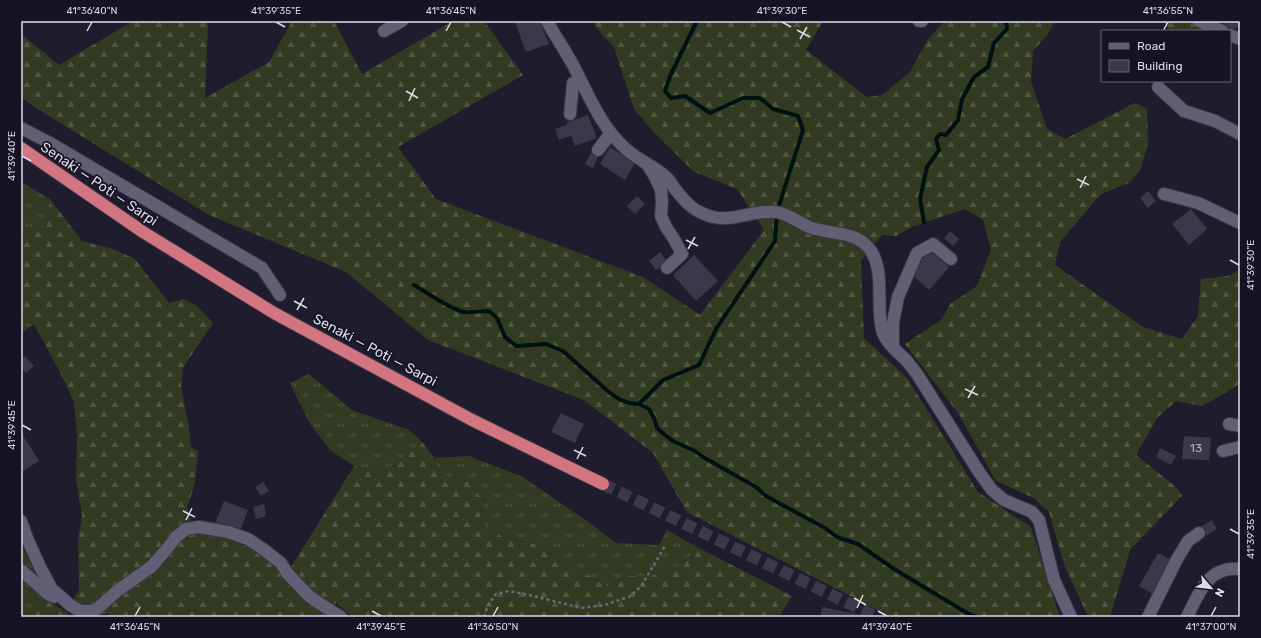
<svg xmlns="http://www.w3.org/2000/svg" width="1261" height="638" font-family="Rubik,sans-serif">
<defs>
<pattern id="grass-tufts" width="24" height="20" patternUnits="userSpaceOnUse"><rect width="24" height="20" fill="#323b21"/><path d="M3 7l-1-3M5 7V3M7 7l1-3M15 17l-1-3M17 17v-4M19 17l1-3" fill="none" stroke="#4f5741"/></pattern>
<pattern id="forest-firs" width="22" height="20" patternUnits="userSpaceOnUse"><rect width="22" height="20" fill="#323b21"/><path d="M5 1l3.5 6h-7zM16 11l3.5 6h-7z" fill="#4f5741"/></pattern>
</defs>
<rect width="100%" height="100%" fill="#1f1c2e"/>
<path fill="url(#grass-tufts)" d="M21 182 50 199 46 228 21 237Z
M21 313 34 324 21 333Z
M309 374 352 410 409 430 422 442 397 463 381 473 354 466 331 451 310 424 290 383Z
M469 456 523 477 591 524 616 543 659 545 667 530 699 548 683 563 668 572 647 576H629L608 587 538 545 504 538 479 521 485 501 468 481 441 475 434 458Z
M21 544 49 601 25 617H21Z"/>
<path fill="url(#forest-firs)" d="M133 21H203L208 23 205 98 269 62 292 21H334L362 74 453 21H484L523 75 398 147 436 199 643 277 700 315 764 230 737 189 694 172 652 130 634 109 614 47 603 36 592 21H823L806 50 867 97 882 95 910 72 927 41 944 21H1055L1048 34 1033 51 1031 81 1047 129 1065 139 1135 103 1147 109 1148 143 1141 169 1129 183 1101 194 1060 242 1055 265 1143 327 1182 339 1198 316 1201 279 1227 276 1240 271V383L1232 389 1202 406 1176 401 1158 417 1136 455 1176 487 1182 496 1130 550 1110 617H1088L1064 564 1049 512 1034 498 996 481 958 413 905 344 942 319 950 304 977 286 991 250 983 220 965 209 914 226 896 236 882 235 861 261 864 338 908 379 978 492 1031 527 1057 609 1061 617H891L687 512 653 453 584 400 428 340 346 272 209 215 36 108 21 97V34L59 65Z
M1163 21H1214L1217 31H1170Z
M50 199 82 241 113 249 135 259 169 303 183 299 196 305 213 323 183 368 181 386 188 422 191 447 198 451 195 483 187 508 195 532 214 529 271 560 288 572 354 466 381 473 397 463 422 442 434 458 441 475 468 481 485 502 479 521 504 538 538 545 608 587 629 576H647L668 572 683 563 699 548 792 596 779 617H353L336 603 326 617H106L108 612 105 614H89L70 605 79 590 78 542 82 515 76 479 77 436 74 402 61 374 34 324 21 313V237L46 228Z
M49 601 73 617H25Z"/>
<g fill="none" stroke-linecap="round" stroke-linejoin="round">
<path stroke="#001113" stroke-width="4" d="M924 222 920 199 927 167 939 150 936 139 940 134 946 135 958 120 962 99 974 77 988 67 994 43 1007 29 1006 21
M414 285C428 293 449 309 464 312 468 313 482 311 489 311L497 318 505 337 516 346 546 344 563 351 610 393 619 399 629 403 639 404 649 409 654 418 657 428 665 435 673 441 695 451 703 457 756 487 766 496 825 528 837 537 858 544 894 569 967 613 977 617
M639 404 663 380 699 365 716 329 775 241 777 212 803 130 798 116 773 109 760 98H743L710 113 685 96 671 98 665 91 670 76 697 21"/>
</g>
<path fill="#3b384c" d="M518 21H540L549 44 526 52 515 22Z
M1224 21H1240V27L1227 31Z
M588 115 597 138 575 146 571 136 559 140 555 129 567 125 566 123Z
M610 147 635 163 625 180 600 164Z
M591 153 598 157 593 168 585 164Z
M1148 191 1156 201 1148 208 1140 198Z
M637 196 645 204 635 214 627 206Z
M1191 209 1207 229 1189 245 1172 224Z
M950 231 959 239 953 246 944 238Z
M930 250 949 267 929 290 910 273Z
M660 252 667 261 656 270 649 261Z
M694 255 718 281 696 301 673 275Z
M25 356 34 366 26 373 21 367V359Z
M561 413 584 424 575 443 551 432Z
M21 432 39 461 21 472Z
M1184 436 1211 438 1209 460 1182 459Z
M1160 448 1176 456 1171 465 1156 457Z
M263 482 269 491 261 496 255 487Z
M224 501 248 510 239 534 215 524Z
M264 504 266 516 256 519 253 507Z
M1212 520 1217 529 1206 536 1201 527Z
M1158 553 1171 560 1153 594 1139 586Z
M822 607 861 615 860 617H820Z"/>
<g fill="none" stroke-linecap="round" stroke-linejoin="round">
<path stroke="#3b394a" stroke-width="12" stroke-dasharray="12 6" stroke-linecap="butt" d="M603 484 877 617"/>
<defs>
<path id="minor" d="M547 21C555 36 565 50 573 65 589 95 600 126 626 149 638 160 654 166 666 177 670 180 672 185 675 189 686 203 694 212 713 217 734 222 755 209 776 212 786 213 800 223 809 227 827 234 852 231 866 245 888 266 874 307 883 333 887 344 898 352 906 360 910 365 914 370 917 374L979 472 992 490 1004 500 1032 512 1039 520 1054 580 1071 617
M919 21H922
M1199 21 1222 31
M384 31 402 21
M1230 35 1240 39
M1158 87 1184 111 1215 121 1240 134
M570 114 573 83 580 80
M21 128 50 143 262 268 280 295
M598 150 611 133
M649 167 654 175 661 190 662 202 661 216 666 227 674 239 682 254 667 268
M1164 194 1198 203 1240 223
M893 348V323L898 297 917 253 933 244 951 259
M1229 424 1240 426
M1223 451 1240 447
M21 521 27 538 40 567 52 589 70 605 80 611H89L97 609 117 591 151 567 167 549 176 537 186 529 199 527 228 532 248 539 263 549 281 563 287 573 309 596 322 605 341 617
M21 570 48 594 54 597
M1148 617 1176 561 1188 541 1199 533
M1187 617C1199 593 1208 566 1240 569"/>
<path id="highway" d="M21 148 143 232 274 313 472 420 603 484"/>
</defs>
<use href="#minor" stroke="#373543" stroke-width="14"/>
<use href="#highway" stroke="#373543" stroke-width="14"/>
<path stroke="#6b6979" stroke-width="2.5" stroke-dasharray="3 3" stroke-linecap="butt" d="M484 617 488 605 496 594 509 591 534 596 581 608 605 605 631 596 642 585 665 546"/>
<use href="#minor" stroke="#625f74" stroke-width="12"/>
<use href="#highway" stroke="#d37481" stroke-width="12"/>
</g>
<path fill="none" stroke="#dcdbe7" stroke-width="1.5" d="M276 22 285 27M782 22 791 27M797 30 810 37M87 31 92 22M446 31 451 22M1163 31 1168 22M800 39 807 27M406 91 418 98M409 101 415 88M22 156 31 161M1077 179 1089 185M1080 188 1086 176M686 240 698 246M688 249 695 237M1230 260 1239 265M294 301 307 308M297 310 304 298M965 389 978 395M968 398 975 386M22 425 31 430M574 450 586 456M577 459 583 447M183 511 195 517M186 520 192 508M1230 529 1239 534M854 598 866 605M857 608 863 595M372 611 381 616M878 611 887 616M135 616 140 607M493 616 498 607M1211 616 1216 607"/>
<g text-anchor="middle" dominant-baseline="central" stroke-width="3.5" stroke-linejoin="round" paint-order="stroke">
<g font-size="12" fill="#b4b2c0">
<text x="1196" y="448">13</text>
</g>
<g font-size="14" fill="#dcdbe7" stroke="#161324">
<text transform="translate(99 184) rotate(34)">Senaki — Poti — Sarpi</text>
<text transform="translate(375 350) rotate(28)">Senaki — Poti — Sarpi</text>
</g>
</g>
<rect width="1261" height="638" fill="none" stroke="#161324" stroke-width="44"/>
<rect x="1101" y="30" width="130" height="52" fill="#161324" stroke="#656372"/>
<rect x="1109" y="43" width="20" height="6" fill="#625f74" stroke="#656372"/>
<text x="1137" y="50" font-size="12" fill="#dcdbe7">Road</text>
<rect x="1109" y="60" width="20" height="12" fill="#3b384c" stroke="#656372"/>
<text x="1137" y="70" font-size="12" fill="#dcdbe7">Building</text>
<g transform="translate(1211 588) rotate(118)" stroke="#161324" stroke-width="3" paint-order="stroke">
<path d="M0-3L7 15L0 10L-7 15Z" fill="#dcdbe7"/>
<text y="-6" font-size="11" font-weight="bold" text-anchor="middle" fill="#dcdbe7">N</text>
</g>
<rect x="22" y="22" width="1217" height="594" fill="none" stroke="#dcdbe7" stroke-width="1.5"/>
<g font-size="10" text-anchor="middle" fill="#dcdbe7">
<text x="92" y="14">41°36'40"N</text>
<text x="276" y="14">41°39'35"E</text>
<text x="451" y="14">41°36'45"N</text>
<text x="782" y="14">41°39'30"E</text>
<text x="1168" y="14">41°36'55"N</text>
<text transform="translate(11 156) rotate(-90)" y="4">41°39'40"E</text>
<text transform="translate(1250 265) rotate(-90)" y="4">41°39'30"E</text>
<text transform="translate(11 425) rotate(-90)" y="4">41°39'45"E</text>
<text transform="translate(1250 534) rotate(-90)" y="4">41°39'35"E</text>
<text x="135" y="630">41°36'45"N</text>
<text x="381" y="630">41°39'45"E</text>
<text x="493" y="630">41°36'50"N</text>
<text x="887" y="630">41°39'40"E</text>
<text x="1211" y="630">41°37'00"N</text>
</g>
</svg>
